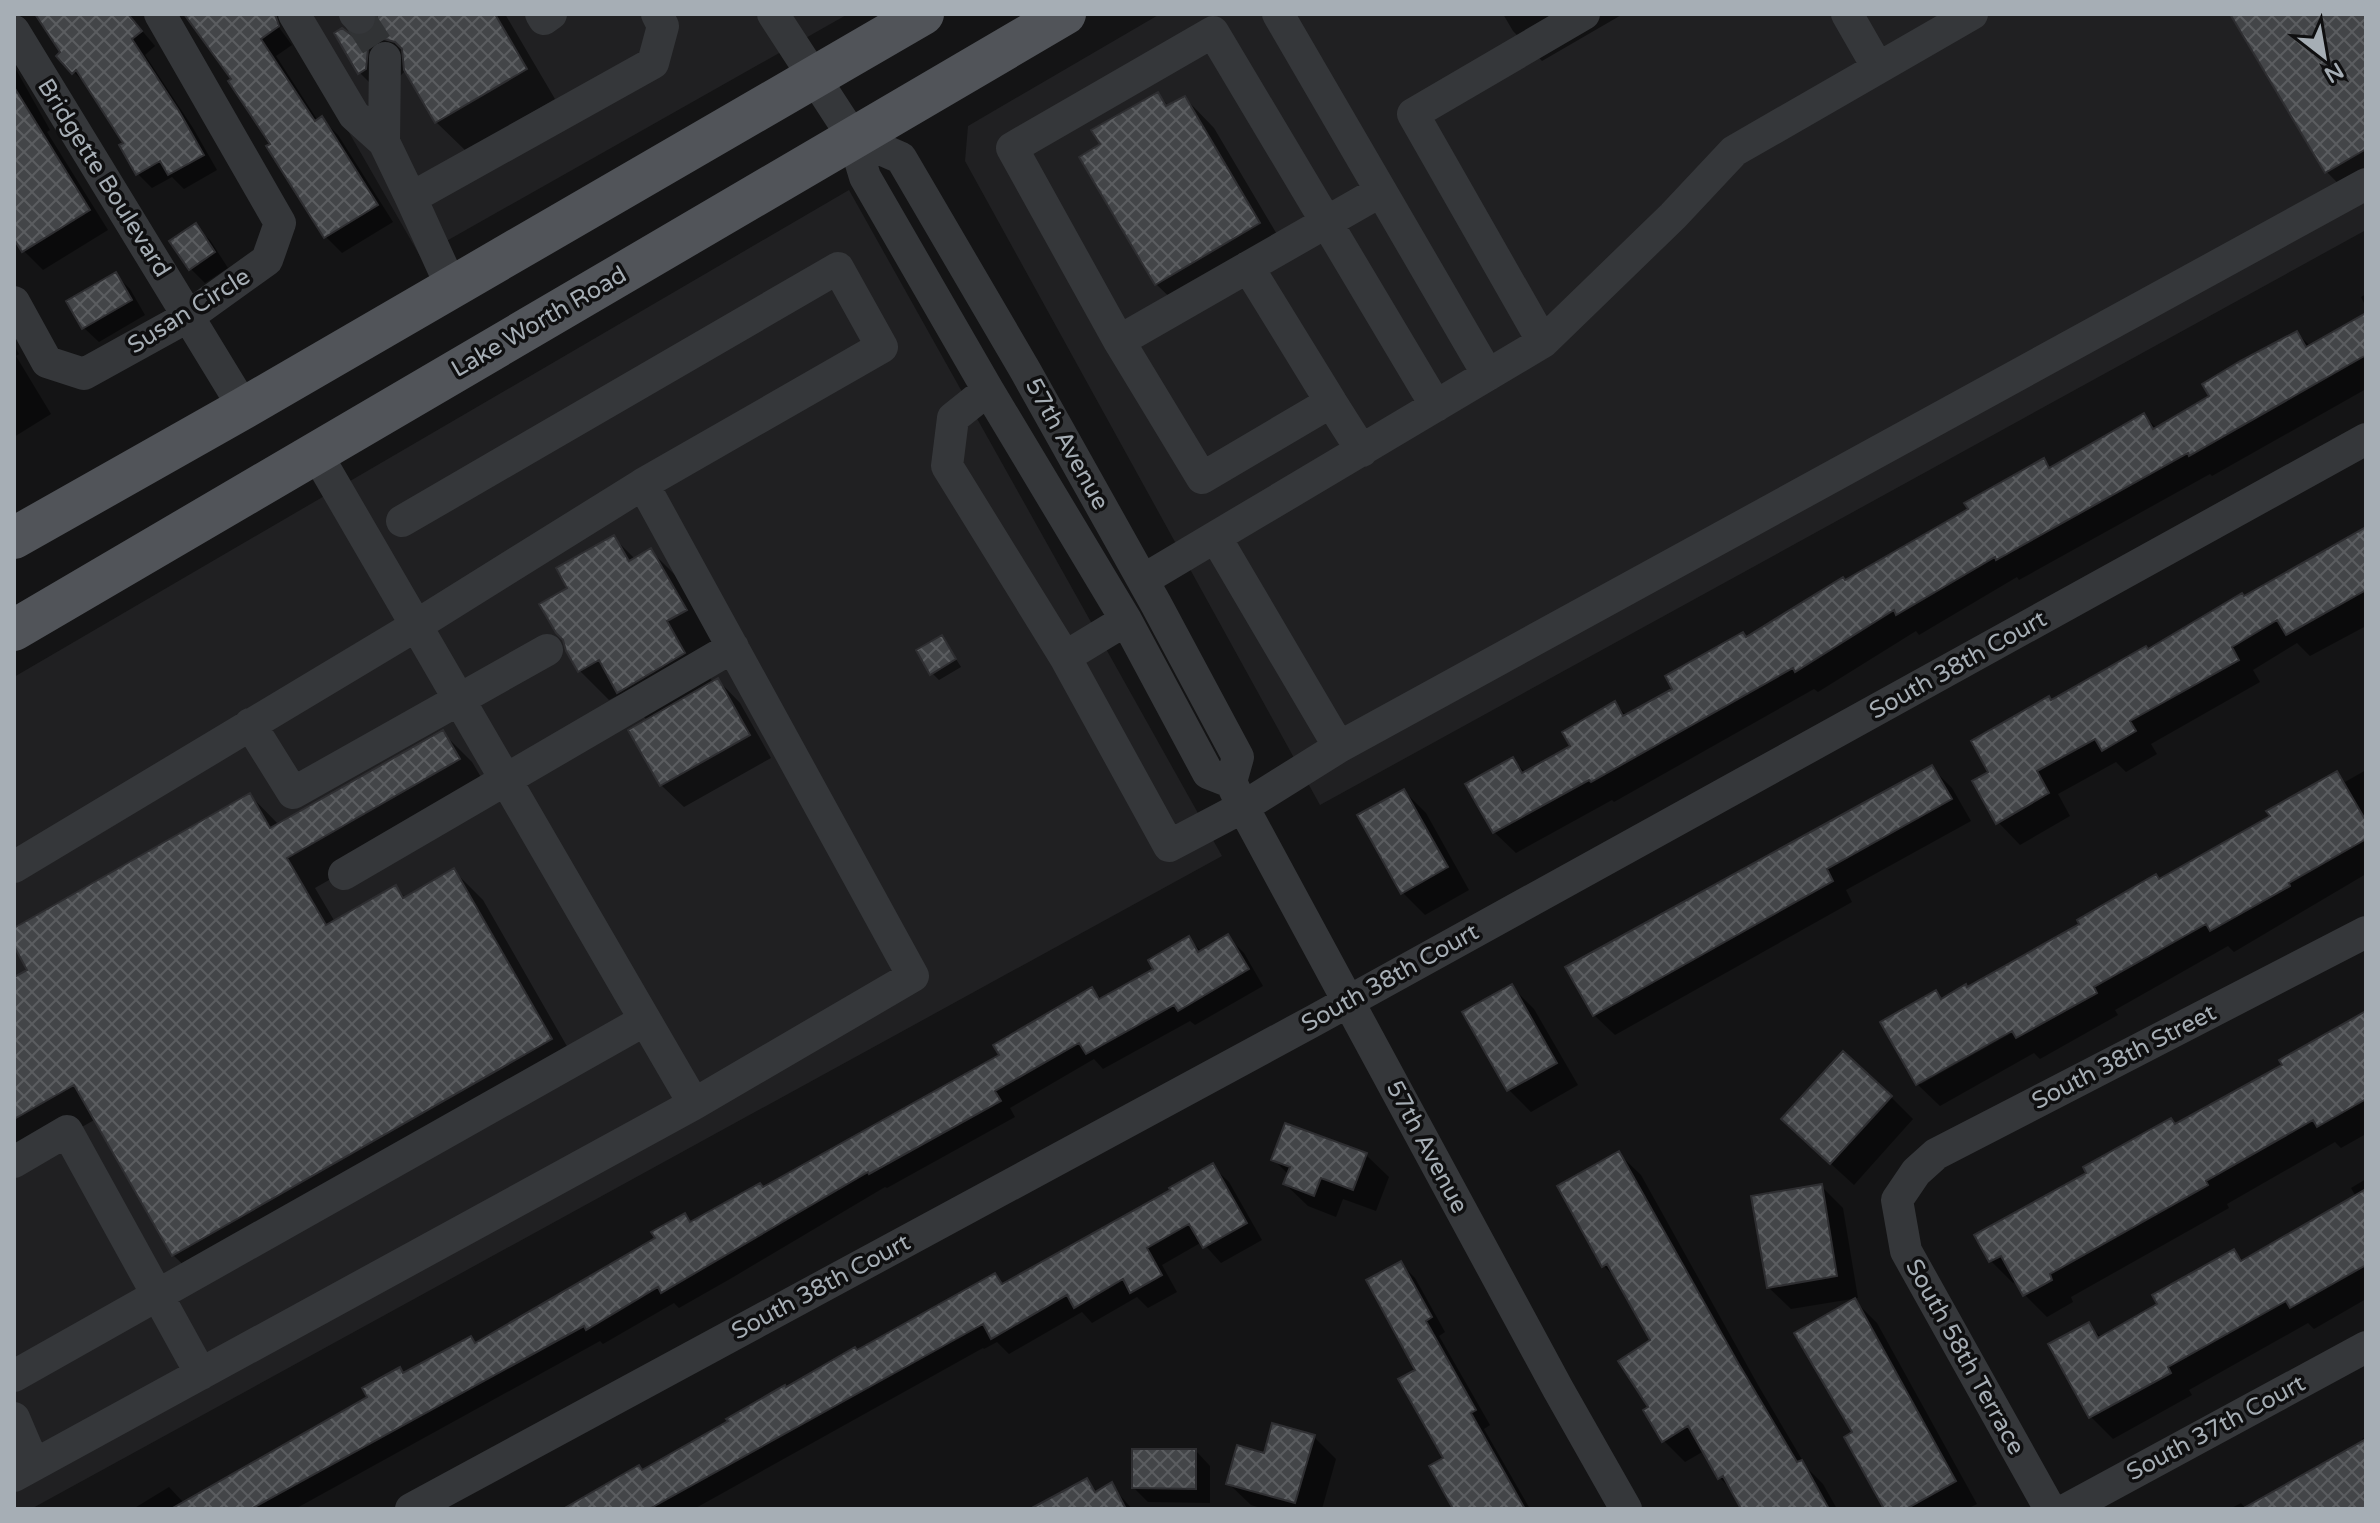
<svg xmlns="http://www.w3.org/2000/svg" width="2380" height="1523" font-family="'Varela Round',sans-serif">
<defs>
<pattern id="building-cross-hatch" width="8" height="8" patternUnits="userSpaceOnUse" patternTransform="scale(2)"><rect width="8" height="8" fill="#434548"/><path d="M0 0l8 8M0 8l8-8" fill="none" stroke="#5b5d60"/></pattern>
</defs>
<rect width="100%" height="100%" fill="#141415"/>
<path fill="#202022" d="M281 14H848L420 256Z
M1160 14H2366V230L1320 805 965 161 968 126Z
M849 190 1222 856 31 1509H14V677Z"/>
<path fill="#0007" fill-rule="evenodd" d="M37 14H128L155 46 145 55 193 128 217 170 184 189 172 177 152 188 138 174 126 144 88 87 59 56 63 53Z
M197 14H269L292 45 276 56 318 121 322 119 338 135 393 222 342 253 326 237 269 147 272 144Z
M379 14H505L555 99 466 151 436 122 406 70 397 79 389 102 359 72 353 38H365L374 32 379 24Z
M1503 14H1623L1542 61 1513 31Z
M2233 14H2366V196L2356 202 2327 172Z
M14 66 50 130 47 132 108 230 43 270 24 251 14 235Z
M1157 94 1170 107 1185 98 1214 128 1288 253 1186 313 1156 284 1103 145Z
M195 226 210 240 228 268 205 283 190 268Z
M116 275 130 289 145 315 99 342 84 328Z
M2366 294V307L2361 297Z
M2366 315V389L2212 476 2210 474 2019 580 2017 577 1919 635 1916 631 1818 692 1814 689 1614 802 1612 800 1516 853 1494 832 1513 760 1526 773 1573 747 1615 704 1627 716 1674 689 1747 639 1970 509 2043 461 2052 469 2144 415 2157 429 2212 397 2297 333 2310 346Z
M14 345 19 354 16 356 51 414 14 437Z
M2366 529V626L2310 656 2297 643 2253 670 2260 682 2151 744 2157 754 2126 772 2116 762 2058 794 2070 816 2020 845 1998 822 1991 772 2052 702 2244 598Z
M614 538 636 560 651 551 680 580 715 640 696 651 713 683 718 680 740 703 771 758 684 807 661 785 648 721 621 694 609 700 580 671 570 589Z
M942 637 961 667 939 680 932 673Z
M443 733 472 762 488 789 315 888 335 922 396 888 406 898 454 871 483 900 580 1069 203 1284 173 1255 96 1119 20 1162 14 1156V979L30 970 14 942V930L250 795 279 825Z
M1931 767 1952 788 1971 821 1846 890 1852 902 1615 1035 1594 1015Z
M2366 770V874L2234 952 2228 946 2115 1010 2118 1015 2040 1059 2034 1053 1940 1106 1917 1084 1936 993 1943 1000 1968 989 2272 817 2337 773 2345 782ZM2020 1024 2022 1027 1921 1084V1079Z
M1404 791 1426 813 1469 890 1425 915 1403 893Z
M1228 937 1244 953 1263 986 1195 1025 1190 1021 1103 1069 1094 1059 1010 1108 1015 1117 887 1188 885 1187 730 1279 679 1308 674 1303 603 1344 600 1341 295 1509H133L169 1487 183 1502 188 1499 190 1501 471 1338 476 1344 658 1239 685 1216 692 1223 764 1189 1002 1055 1092 989 1102 999 1156 969 1189 939 1202 952Z
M1511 986 1534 1009 1578 1085 1531 1112 1509 1090 1465 1013Z
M2366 1023V1134L2341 1148 2335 1142 2227 1204 2229 1208 2071 1297 2073 1302 2047 1317 2025 1295 2017 1281 2013 1283 1991 1261 2176 1126Z
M1891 1097 1913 1119 1854 1185 1806 1141Z
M1286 1125 1366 1155 1389 1177 1376 1211 1343 1199 1336 1217 1308 1206 1285 1184 1289 1175 1273 1159Z
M1619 1154 1641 1175 1758 1385 1807 1468 1823 1484 1837 1509H1744L1734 1492 1720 1478 1704 1451 1685 1462 1664 1441 1650 1408 1652 1340 1618 1280 1604 1266Z
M1212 1166 1229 1182 1262 1240 1221 1263 1202 1242 1162 1265 1177 1292 1148 1308 1137 1297 1092 1323 1082 1312 1009 1354 997 1342 984 1349 983 1348 694 1509H577L786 1389 994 1275 1004 1285 1173 1191Z
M2366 1179V1299L2314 1329 2308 1323 2189 1390 2192 1395 2113 1439 2091 1417 2051 1345 2088 1324 2102 1338 2159 1305 2234 1252 2244 1261 2356 1197 2351 1188Z
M1821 1186 1843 1208 1858 1298 1791 1309 1768 1287Z
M1400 1263 1415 1278 1445 1332 1439 1336 1490 1425 1484 1429 1530 1509H1456L1445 1459 1417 1371Z
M1855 1301 1877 1323 1977 1504 1967 1509H1886L1855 1433Z
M2366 1436V1509H2230L2241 1503 2246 1509 2364 1442 2362 1439Z
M1314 1437 1336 1459 1322 1509H1264L1251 1505 1228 1483 1265 1456Z
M1196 1451 1210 1466V1503L1148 1502 1134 1488Z
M1087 1481 1098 1492 1111 1485 1132 1509H1036Z"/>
<path fill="url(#building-cross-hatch)" stroke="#2e2e31" stroke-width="2" d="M35 14H128L142 31 132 39 179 111 204 155 168 175 160 161 136 175 119 145 123 143 76 70 72 74 56 56 60 52Z
M184 14H275L279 26 261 39 315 121 322 116 378 205 324 238 266 146 270 144 228 81 231 79Z
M377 14H495L527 69 435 123 404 70 402 49 395 42 384 39 375 42 368 49 366 69 358 74 334 33 342 28 353 36H365L373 31 377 24Z
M2230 14H2366V149L2325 173Z
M14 87 90 210 22 252 14 239Z
M1158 92 1166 106 1185 96 1260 223 1155 285 1079 157 1100 144 1091 130Z
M196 223 215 252 189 270 169 241Z
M116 272 132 300 82 329 66 301Z
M2366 313V355L2189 456 2188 453 1996 560 1995 557 1896 615 1894 610 1795 672 1793 668 1591 782 1589 780 1493 833 1465 784 1513 757 1522 773 1570 746 1562 732 1615 701 1623 716 1672 689 1665 676 1743 632 1746 637 1843 577 1845 580 1968 509 1964 503 2044 458 2049 468 2144 413 2153 429 2209 396 2202 384 2240 361 2297 331 2306 347Z
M2366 527V590L2286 635 2277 620 2232 647 2239 660 2130 721 2136 731 2102 751 2095 739 2037 771 2049 793 1996 824 1972 781 1988 772 1971 741 2049 696 2051 700 2146 646 2148 649 2242 593 2244 596Z
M614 535 629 561 651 548 687 610 667 621 685 653 617 693 599 660 578 672 566 651 563 640 556 633 539 604 567 588 556 568Z
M942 635 956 659 930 675 916 650Z
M718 678 750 735 660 786 628 730Z
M443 730 460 759 287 858 326 925 396 885 403 898 454 868 552 1039 172 1256 74 1085 14 1119V977L27 970 14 946V928L250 793 270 828Z
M1932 765 1952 799 1827 869 1833 881 1593 1016 1565 967Z
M2337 771 2366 821V839L2289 883 2290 886 2210 931 2206 924 2094 987 2097 993 2016 1038 2012 1031 1916 1085 1880 1022 1936 990 1941 999 1966 984 1967 987 2079 924 2077 920 2156 874 2159 879 2270 816 2266 811Z
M1404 789 1448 867 1401 894 1357 815Z
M1228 934 1249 969 1178 1011 1174 1005 1086 1054 1079 1043 995 1091 1001 1101 869 1174 868 1172 661 1293 658 1287 586 1330 584 1326 251 1509H171L367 1397 362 1388 400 1367 403 1373 471 1336 475 1343 655 1238 651 1232 685 1213 690 1222 760 1183 763 1187 999 1055 993 1045 1092 987 1099 999 1153 969 1148 960 1189 936 1198 952Z
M1512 984 1557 1063 1507 1091 1462 1012Z
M2366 1011V1099L2317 1127 2313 1120 2206 1181 2208 1185 2050 1274 2052 1280 2023 1296 2001 1256 1989 1262 1974 1235 2086 1173 2083 1167 2171 1118 2175 1124 2282 1065 2279 1060Z
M1843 1051 1892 1096 1830 1164 1781 1119Z
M1285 1123 1367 1153 1353 1190 1321 1178 1314 1196 1283 1184 1290 1167 1271 1160Z
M1619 1151 1737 1361 1797 1462 1802 1460 1829 1509H1741L1723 1476 1718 1479 1688 1426 1662 1442 1643 1410 1648 1407 1618 1361 1650 1340 1607 1264 1602 1267 1557 1186Z
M1213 1163 1247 1223 1203 1248 1189 1224 1147 1248 1162 1275 1130 1293 1123 1279 1074 1308 1067 1295 991 1339 983 1324 649 1509H563L639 1465 642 1470 728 1421 726 1419 785 1385 786 1387 855 1347 857 1350 995 1273 1002 1284 1170 1190 1169 1188Z
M1822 1184 1837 1276 1767 1288 1751 1196Z
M2366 1189V1265L2290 1308 2286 1301 2168 1367 2171 1373 2089 1418 2048 1344 2089 1322 2098 1338 2157 1304 2152 1295 2234 1249 2241 1261Z
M1401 1261 1432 1317 1426 1321 1476 1410 1471 1413 1525 1509H1453L1429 1466 1443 1458 1398 1379 1415 1370 1366 1280Z
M1855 1298 1956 1481 1906 1509H1884L1844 1437 1852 1432 1794 1333Z
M1272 1423 1315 1435 1295 1503 1226 1484 1237 1445 1264 1453Z
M2366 1439V1509H2242Z
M1132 1449H1196V1489L1132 1488Z
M1087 1478 1095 1492 1112 1482 1126 1509H1030Z"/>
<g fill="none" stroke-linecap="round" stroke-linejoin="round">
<path stroke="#313335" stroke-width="32" stroke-dasharray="32 16" stroke-linecap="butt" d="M359 18 385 58"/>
<path stroke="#35373a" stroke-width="32" d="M294 14 354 115 384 142
M355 14 359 18
M541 14 544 19 551 14
M773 14 853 137 865 177 988 390 1126 620 1208 773 1231 782
M1278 14 1488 375
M1847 14 1878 68
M14 31 244 408
M385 58 384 142 411 198
M853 137 901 158 1025 370 1156 604 1238 757 1231 782 1243 807 1558 1389 1626 1509
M1381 191 1119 341 1012 148 1213 32 1436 406
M1248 267 1331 402
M452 288 411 198 653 63 663 26 657 14
M14 302 47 362 84 374 189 316 267 260 280 223 160 14
M1119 341 1202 478 1331 402 1362 451
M1543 342 1413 114 1584 14
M988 390 953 418 947 466 1065 657 1169 846 1243 807 1339 747
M402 521 838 268 882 347 643 484
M1216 538 1339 747 2366 184
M1143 580 1543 342 1673 216 1734 151 1972 14
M1065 657 1126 620
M250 724 293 793 547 650
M14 867 417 625 643 484 913 976 694 1104 316 453
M344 874 733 647
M14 1162 67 1131 201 1374
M14 1376 645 1020
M14 1418 34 1465
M14 1476 694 1104
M411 1509 1315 1020 2366 439
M2050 1509 1906 1251 1897 1200 1916 1172 1936 1154 2366 932
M2067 1509 2366 1347"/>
<path stroke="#515459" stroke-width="42" d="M14 538 244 408 923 14
M14 630 1065 14"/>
</g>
<g text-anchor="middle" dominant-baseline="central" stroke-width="7" stroke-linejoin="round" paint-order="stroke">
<g font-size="24" fill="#a6aeb5" stroke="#0f0f10">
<text transform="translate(104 178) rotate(58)">Bridgette Boulevard</text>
<text transform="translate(189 311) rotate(-32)">Susan Circle</text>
<text transform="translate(539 322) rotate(-30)">Lake Worth Road</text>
<text transform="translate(1067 444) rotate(61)">57th Avenue</text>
<text transform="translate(1958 665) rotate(-29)">South 38th Court</text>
<text transform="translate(1390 978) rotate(-29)">South 38th Court</text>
<text transform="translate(2124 1057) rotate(-27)">South 38th Street</text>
<text transform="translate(1427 1147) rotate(62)">57th Avenue</text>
<text transform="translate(821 1287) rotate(-28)">South 38th Court</text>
<text transform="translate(1965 1357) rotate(61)">South 58th Terrace</text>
<text transform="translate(2216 1428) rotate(-28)">South 37th Court</text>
</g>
</g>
<rect width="2380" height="1523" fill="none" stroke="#a6aeb5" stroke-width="32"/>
<g transform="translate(2324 56) rotate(149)" stroke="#0f0f10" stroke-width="6" paint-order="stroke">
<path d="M0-6L14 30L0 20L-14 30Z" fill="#a6aeb5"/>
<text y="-12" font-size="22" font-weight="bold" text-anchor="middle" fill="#a6aeb5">N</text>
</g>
</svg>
